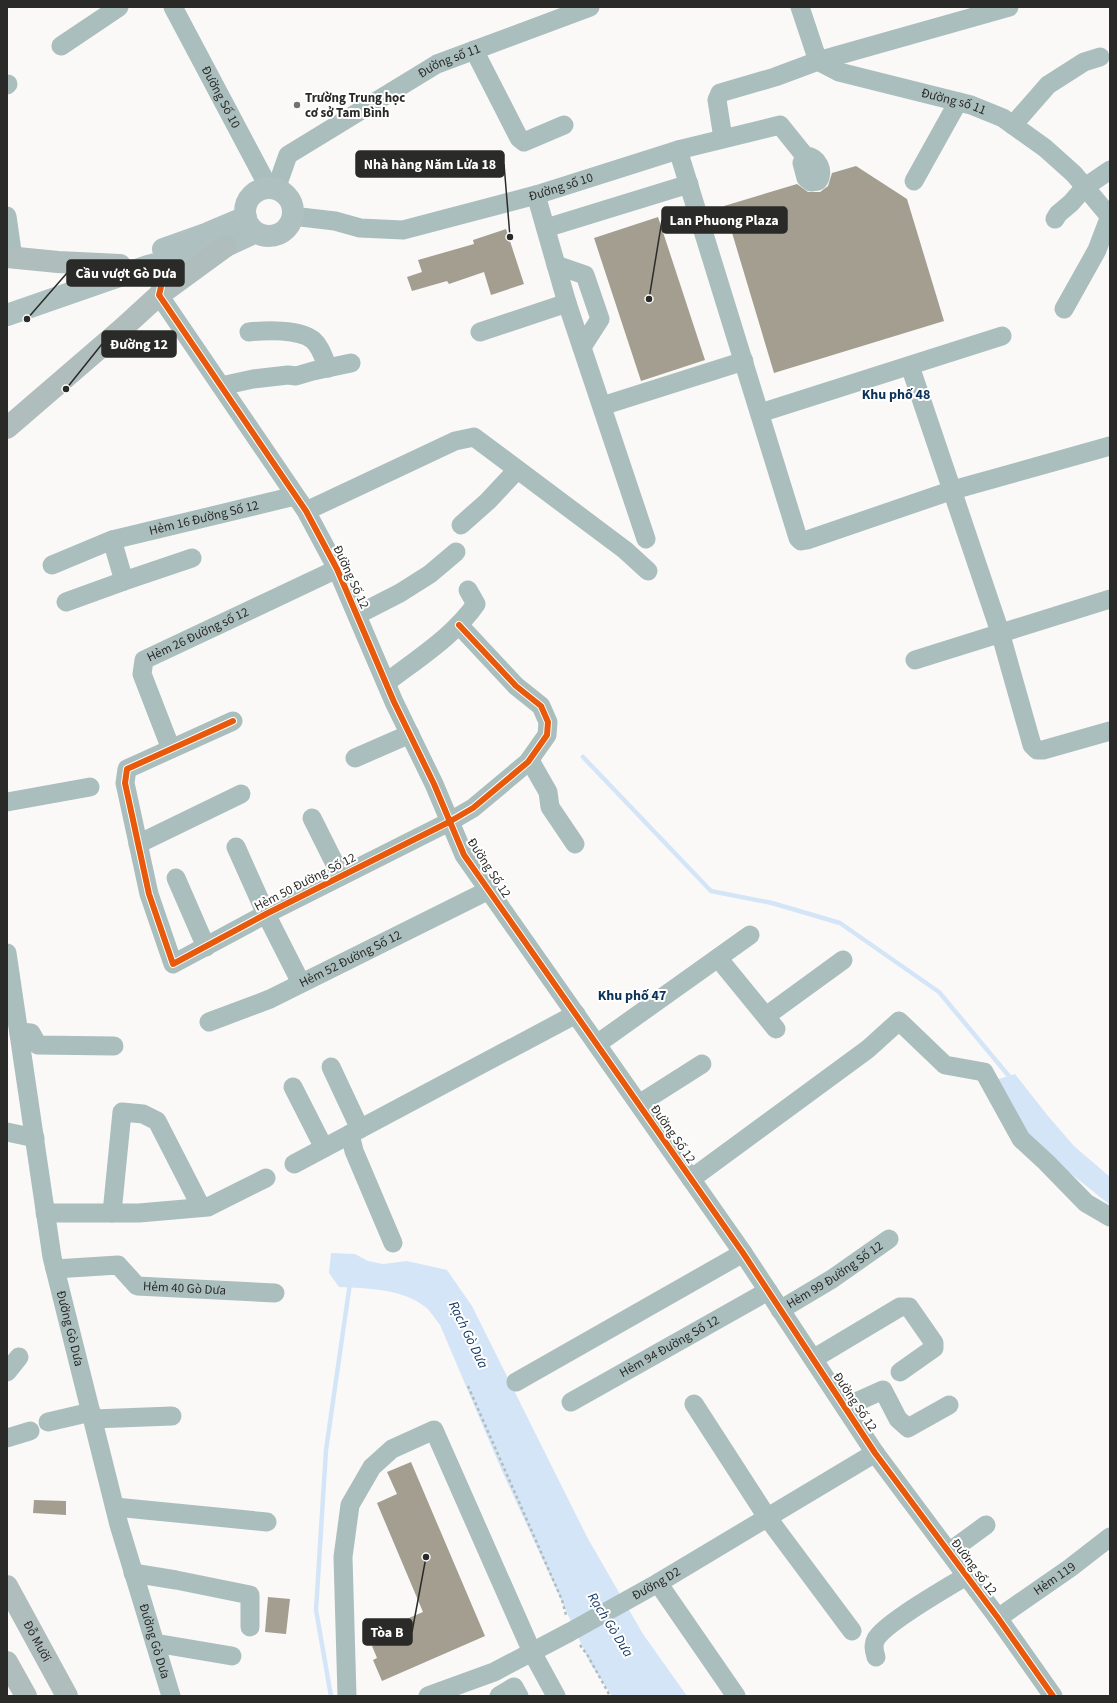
<svg xmlns="http://www.w3.org/2000/svg" width="1117" height="1703" font-family="'Source Sans 3',sans-serif">
<rect width="100%" height="100%" fill="#faf9f7"/>
<path fill="#d5e5f8" d="M1015 1074 1048 1116 1074 1146 1110 1177V1205L1045 1153 1021 1124 995 1080Z
M331 1253 355 1254 368 1261 383 1264 407 1261 447 1270 472 1306 587 1537 643 1634 687 1696H612L590 1663 502 1471 440 1325C435 1319 430 1310 424 1306 402 1289 366 1288 339 1287L329 1273Z"/>
<g fill="none" stroke-linecap="round" stroke-linejoin="round">
<path stroke="#d5e5f8" stroke-width="4.5" d="M583 757 711 891 772 903 840 923 939 992 1013 1081
M331 1696 316 1610 326 1450 350 1283"/>
</g>
<path fill="#a39e8f" d="M856 166 907 199 944 321 774 373 724 206 797 184 808 192H820L828 186 832 173Z
M658 217 705 360 641 381 594 238Z
M506 229 524 284 491 295 484 272 449 284 447 281 412 291 407 277 422 272 418 260 474 244 473 240Z
M411 1462 485 1636 382 1681 373 1660 377 1658 372 1646 376 1645 371 1634 423 1612 377 1503 397 1494 387 1472Z
M34 1500 66 1501V1515L33 1513Z
M268 1597 290 1599 286 1634 265 1632Z"/>
<g fill="none" stroke-linecap="round" stroke-linejoin="round">
<path stroke="#afbcbb" stroke-width="2.5" stroke-dasharray="3 3" stroke-linecap="butt" d="M468 1386 562 1600 566 1615
M580 1645 588 1656 610 1696"/>
<g stroke="#aabebd" stroke-width="19">
<path id="s1" d="M173 7 269 188"/>
<path id="s2" d="M800 7 818 61 839 72 971 105 1003 118 1045 148 1074 174 1110 217"/>
<path d="M61 46 119 7"/>
<path d="M474 50 519 138 524 142 564 125"/>
<path d="M7 85 8 84"/>
<path d="M1013 125 1048 85 1084 62 1100 57"/>
<path d="M723 138 717 100 720 93 775 77 818 61 1009 7"/>
<path d="M678 150 798 538 801 541 807 540 953 490 1110 446"/>
<path d="M914 181 958 102"/>
<path id="s3" d="M276 189 288 155 437 64 590 7"/>
<path d="M536 195 567 303 646 539"/>
<path d="M7 216 13 258"/>
<path id="s4" d="M292 216 335 221 360 228 403 230 536 195 678 150 780 125 805 156C818 156 825 172 818 181L811 182 806 178 802 163 805 156"/>
<path d="M1055 219 1058 214 1071 203 1085 187 1110 170"/>
<path d="M546 228 689 184"/>
<path d="M556 265 585 275 600 319 582 347"/>
<path d="M148 266C164 272 163 281 159 295L306 511 337 569 394 702 434 784 464 855 743 1253 875 1453 998 1618 1053 1696"/>
<path d="M1064 309 1097 250 1110 216"/>
<path d="M249 332C266 330 299 329 313 340 321 347 324 359 328 368"/>
<path d="M480 332 567 303"/>
<path d="M910 366 1000 632 1032 745 1037 750H1043L1110 731"/>
<path d="M221 386 253 379 288 375 296 376 313 371 351 363"/>
<path d="M602 406 744 361"/>
<path d="M760 413 1002 336"/>
<path d="M306 511 455 441 474 437 625 550 648 571"/>
<path d="M461 525 488 501 517 470"/>
<path id="s5" d="M192 558 124 581 112 540 295 496"/>
<path d="M52 565 112 540"/>
<path d="M66 602 124 581"/>
<path d="M357 615 400 593 430 574 456 552"/>
<path d="M915 660 1110 599"/>
<path d="M386 683C417 659 454 636 476 604L468 590"/>
<path d="M233 721 127 769 125 783 149 894 173 964 266 914 449 822 473 808 528 762 547 735 548 722 541 706 516 686 459 625"/>
<path id="s6" d="M171 749 142 674 144 660 337 569"/>
<path d="M355 758 410 734"/>
<path d="M528 762 532 764 548 792 550 807 575 844"/>
<path d="M7 802 90 787"/>
<path d="M312 818 341 876"/>
<path d="M138 844 241 794"/>
<path d="M236 847 266 914 301 983"/>
<path d="M176 878 206 947"/>
<path id="s7" d="M7 953 52 1257 119 1525 171 1696"/>
<path d="M718 958 776 1029"/>
<path d="M766 1016 843 960"/>
<path id="s8" d="M209 1022 270 999 489 890"/>
<path d="M19 1032 31 1033 38 1045 114 1046"/>
<path d="M597 1044 750 935"/>
<path d="M331 1067 360 1129"/>
<path d="M293 1087 324 1148"/>
<path d="M639 1104 702 1064"/>
<path d="M7 1132 35 1138"/>
<path d="M350 1134 354 1151 393 1243"/>
<path d="M294 1164 576 1014"/>
<path d="M691 1179 868 1049 899 1021 945 1065 984 1072 1021 1139 1046 1162 1086 1203 1110 1217"/>
<path d="M45 1213H139L208 1207 266 1178"/>
<path d="M112 1213 122 1112 143 1114 157 1121 201 1207"/>
<path id="s9" d="M55 1269 118 1265 137 1286 275 1293"/>
<path id="s10" d="M780 1310 832 1279 889 1239"/>
<path d="M813 1359 900 1307H909L934 1343V1348L900 1372"/>
<path d="M7 1372 19 1357"/>
<path d="M516 1382 743 1253"/>
<path id="s11" d="M571 1402 768 1291"/>
<path d="M694 1404 767 1517 852 1631"/>
<path d="M845 1407 883 1390 898 1419 908 1428 949 1405"/>
<path d="M93 1419 172 1416"/>
<path d="M48 1422 91 1412"/>
<path d="M7 1438 30 1431"/>
<path d="M115 1507 267 1522"/>
<path d="M949 1552 986 1525"/>
<path d="M133 1573 176 1580 250 1595V1627"/>
<path d="M658 1583 736 1696"/>
<path id="s12" d="M998 1618 1070 1568 1110 1537"/>
<path d="M155 1643 232 1656"/>
<path d="M876 1657C874 1651 873 1644 876 1639 886 1622 947 1588 966 1576"/>
<path d="M347 1696 343 1557 350 1505 372 1467 392 1449 434 1430 532 1652 556 1696"/>
<path id="s13" d="M428 1696 494 1672 570 1632 658 1583 875 1453"/>
<path d="M499 1696 514 1687 519 1696"/>
</g>
<path stroke="#afc0c0" stroke-width="22" d="M245 212a24 24 0 1 1 48 0a24 24 0 1 1-48 0Z
M163 249 208 233 246 217
M7 315 148 266 226 246 256 232"/>
<g stroke="#afbdbc" stroke-width="22">
<path d="M7 257 58 262 120 265"/>
<path d="M7 428 123 328 159 295 226 246"/>
<path id="s14" d="M7 1586 67 1696"/>
<path d="M7 1662 26 1696"/>
</g>
<defs>
<path id="cycleway" d="M148 266C164 272 163 281 159 295L306 511 337 569 394 702 434 784 464 855 743 1253 875 1453 998 1618 1053 1696
M233 721 127 769 125 783 149 894 173 964 266 914 449 822 473 808 528 762 547 735 548 722 541 706 516 686 459 625"/>
</defs>
<use href="#cycleway" stroke="#fff" stroke-width="8"/>
<use href="#cycleway" stroke="#e8590c" stroke-width="6"/>
</g>
<circle fill="#737270" stroke="#fff" stroke-width="1.5" cx="297" cy="105" r="4"/>
<g text-anchor="middle" dominant-baseline="central" stroke-width="4" stroke-linejoin="round" paint-order="stroke">
<g font-size="13" fill="#2a2a28" stroke="#fff">
<text stroke="none"><textPath href="#s3" startOffset="223">Đường số 11</textPath></text>
<text stroke="none"><textPath href="#s1" startOffset="102">Đường Số 10</textPath></text>
<text stroke="none"><textPath href="#s2" startOffset="199">Đường số 11</textPath></text>
<text stroke="none"><textPath href="#s4" startOffset="276">Đường số 10</textPath></text>
<text stroke="none"><textPath href="#s5" startOffset="209">Hẻm 16 Đường Số 12</textPath></text>
<text transform="translate(351 577) rotate(65)">Đường Số 12</text>
<text stroke="none"><textPath href="#s6" startOffset="154">Hẻm 26 Đường số 12</textPath></text>
<text transform="translate(489 868) rotate(57)">Đường Số 12</text>
<text transform="translate(305 882) rotate(-27)">Hẻm 50 Đường Số 12</text>
<text stroke="none"><textPath href="#s8" startOffset="155">Hẻm 52 Đường Số 12</textPath></text>
<text transform="translate(673 1134) rotate(55)">Đường Số 12</text>
<text stroke="none"><textPath href="#s10" startOffset="65">Hẻm 99 Đường Số 12</textPath></text>
<text stroke="none"><textPath href="#s9" startOffset="139">Hẻm 40 Gò Dưa</textPath></text>
<text stroke="none"><textPath href="#s7" startOffset="381">Đường Gò Dưa</textPath></text>
<text stroke="none"><textPath href="#s11" startOffset="113">Hẻm 94 Đường Số 12</textPath></text>
<text transform="translate(855 1402) rotate(56)">Đường Số 12</text>
<text transform="translate(974 1567) rotate(53)">Đường số 12</text>
<text stroke="none"><textPath href="#s12" startOffset="69">Hẻm 119</textPath></text>
<text stroke="none"><textPath href="#s13" startOffset="255">Đường D2</textPath></text>
<text stroke="none"><textPath href="#s14" startOffset="63">Đỗ Mười</textPath></text>
<text stroke="none"><textPath href="#s7" startOffset="705">Đường Gò Dưa</textPath></text>
</g>
<g font-size="13" font-weight="bold" fill="#2a2a28" stroke="#fff" text-anchor="start">
<text x="305" y="98">Trường Trung học<tspan x="305" dy="15">cơ sở Tam Bình</tspan></text>
</g>
<g font-size="14" font-weight="bold" fill="#0d3359" stroke="#fff">
<text x="896" y="395">Khu phố 48</text>
<text x="632" y="996">Khu phố 47</text>
</g>
<g font-size="14" font-style="italic" fill="#0c335d" stroke="#fff">
<text transform="translate(468 1335) rotate(64)">Rạch Gò Dưa</text>
<text transform="translate(610 1625) rotate(58)">Rạch Gò Dưa</text>
</g>
</g>
<path fill="none" stroke="#2a2a28" stroke-width="1.5" d="M510 237L504 164M649 299L662 220M27 319L67 273M66 389L102 344M426 1557L412 1632"/>
<g fill="#2a2a28" stroke="#fff" stroke-width="1.5">
<circle cx="510" cy="237" r="4"/>
<circle cx="649" cy="299" r="4"/>
<circle cx="27" cy="319" r="4"/>
<circle cx="66" cy="389" r="4"/>
<circle cx="426" cy="1557" r="4"/>
</g>
<g fill="#2a2a28" stroke="#2a2a28" stroke-width="1.5">
<rect x="356" y="151" width="148" height="26" rx="4"/>
<rect x="662" y="207" width="125" height="26" rx="4"/>
<rect x="67" y="260" width="117" height="26" rx="4"/>
<rect x="102" y="331" width="74" height="26" rx="4"/>
<rect x="363" y="1619" width="49" height="26" rx="4"/>
</g>
<g font-size="14" text-anchor="middle" font-weight="bold" fill="#fff">
<text x="430" y="169">Nhà hàng Năm Lửa 18</text>
<text x="724" y="225">Lan Phuong Plaza</text>
<text x="126" y="278">Cầu vượt Gò Dưa</text>
<text x="139" y="349">Đường 12</text>
<text x="387" y="1637">Tòa B</text>
</g>
<rect width="1117" height="1703" fill="none" stroke="#2a2a28" stroke-width="16"/>
</svg>
